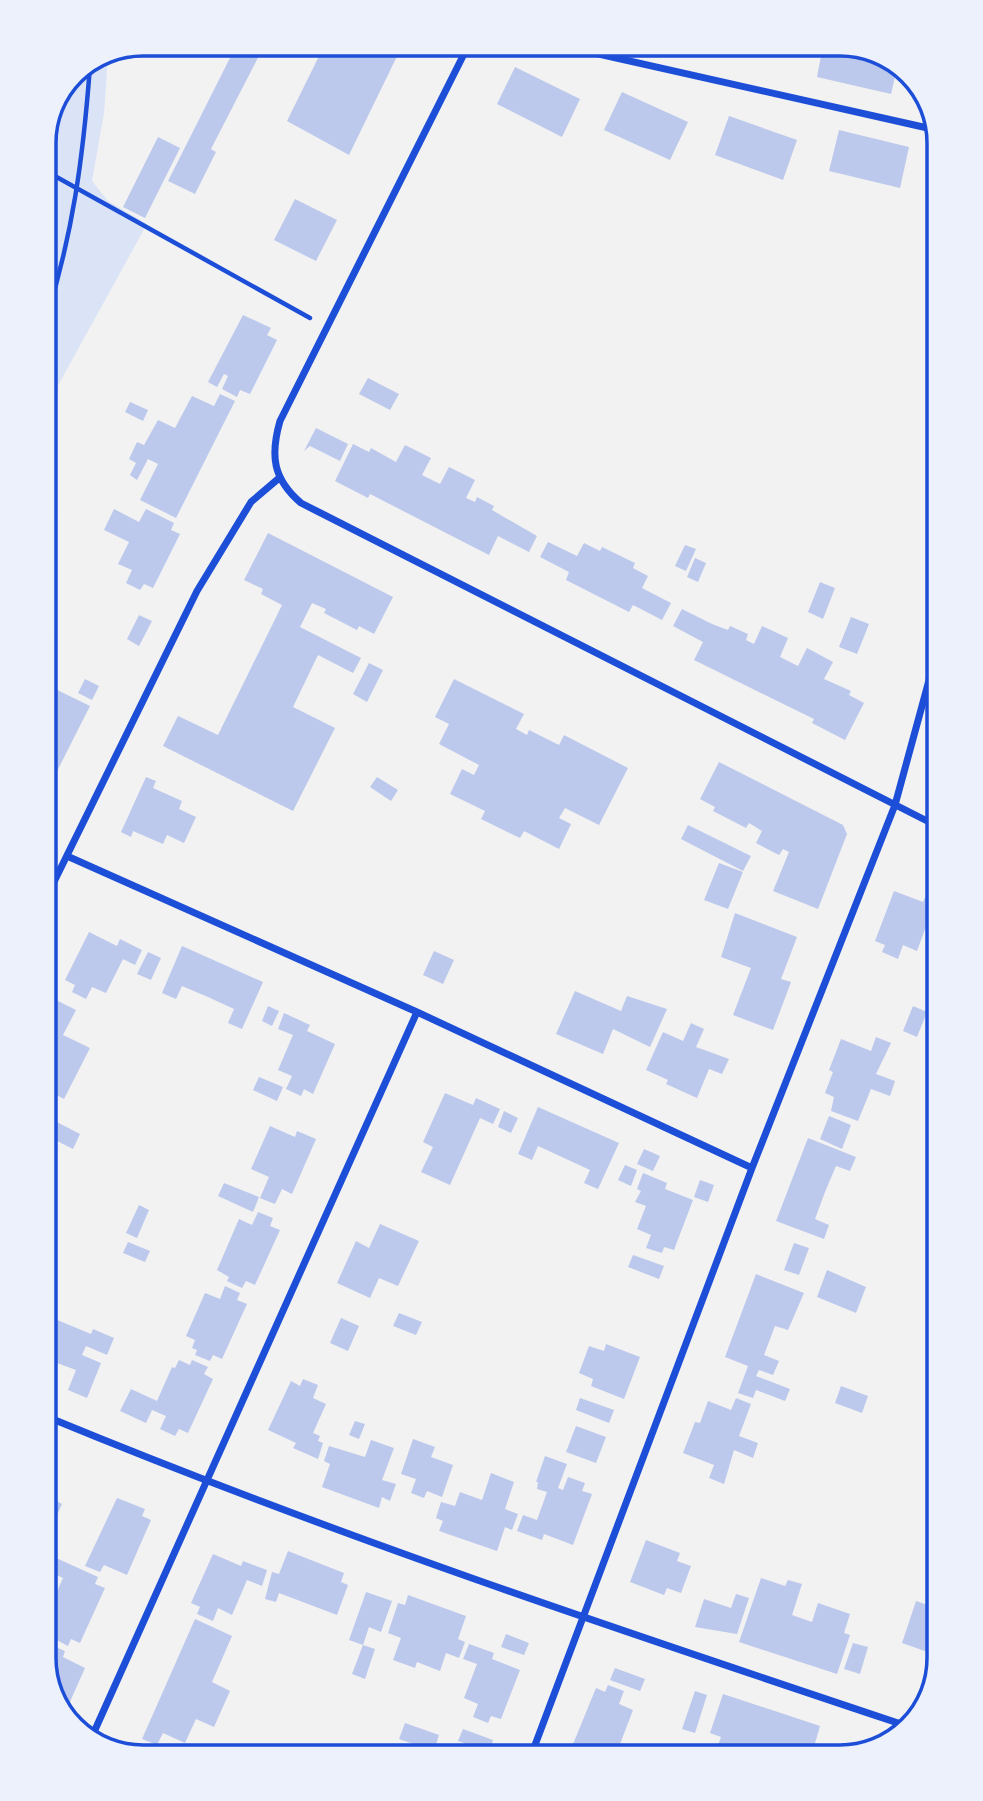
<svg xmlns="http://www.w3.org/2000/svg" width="983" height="1801" font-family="Raleway,sans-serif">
<rect width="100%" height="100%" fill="#f2f2f2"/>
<path fill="#dbe4f7" d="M108 58 104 113 92 181 108 201 147 224 45 409 44 137 73 73Z"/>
<path fill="#bdc9ec" d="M237 44H265L211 149 216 152 195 194 168 181Z
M325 44H403L349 155 287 121Z
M800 44H847L895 61 898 64 891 94 817 77 821 56 798 50Z
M515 67 580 99 562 137 497 104Z
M622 92 688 122 670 160 604 130Z
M729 116 797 140 783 180 715 155Z
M839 130 909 147 900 188 829 171Z
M158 137 180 148 145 218 123 207Z
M295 199 337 220 316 261 274 240Z
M243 315 271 328 267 335 277 340 250 394 240 390 237 397 222 389 228 376 224 374 217 387 208 382Z
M368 378 399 394 390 410 359 394Z
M220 394 235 401 176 518 140 500 158 464 148 459 137 480 130 475 136 463 129 459 137 442 144 445 158 420 175 428 192 396 214 406Z
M130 402 148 410 143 421 125 412Z
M316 428 348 444 340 461 310 446 304 451Z
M353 444 369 452 371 448 396 462 405 445 431 458 422 475 440 484 449 467 475 480 466 498 475 502 477 497 494 506 492 510 537 536 529 552 498 536 489 555 370 494 368 498 335 481Z
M114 509 139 522 146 509 174 523 171 530 180 534 153 588 144 584 140 590 126 583 132 570 118 564 129 542 104 530Z
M268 533 393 597 374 634 359 626 357 630 324 613 326 609 312 603 300 627 361 658 353 673 318 655 293 707 335 728 293 811 163 746 178 716 218 735 282 605 261 594 263 589 244 580Z
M548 542 577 556 584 543 600 551 602 547 635 563 633 568 648 576 642 588 671 603 662 620 633 605 629 612 566 580 569 572 540 557Z
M685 545 696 549 686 571 675 566Z
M695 558 706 563 698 582 687 577Z
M820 582 835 588 823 619 808 612Z
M682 609 712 624 728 630 730 626 748 634 746 640 754 644 762 626 788 638 780 657 798 666 807 648 833 662 824 679 851 691 849 695 864 703 845 740 812 723 814 719 694 660 703 642 673 626Z
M139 615 152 621 139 646 127 639Z
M851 617 869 624 857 654 839 647Z
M369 663 383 670 367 702 353 694Z
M85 679 99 686 92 700 78 693Z
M454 679 524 714 516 729 527 735 529 730 559 745 564 735 628 768 599 825 565 808 559 818 571 824 559 849 524 831 520 838 481 819 485 811 450 794 462 769 474 775 479 765 439 744 449 724 435 717Z
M47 685 90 706 47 791V712L50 704 47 702Z
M719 762 843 825 847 834 818 909 773 891 789 852 783 849 779 855 756 843 762 831 749 823 746 828 713 811 715 807 700 799Z
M146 777 156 781 153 788 182 801 179 809 196 817 184 843 167 835 163 844 133 831 131 837 121 832Z
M377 777 398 790 391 801 370 787Z
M688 825 751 856 743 871 681 839Z
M719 863 743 872 728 909 704 900Z
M930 886 935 888 936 919 930 916 917 951 903 945 898 959 882 952 885 945 875 941 894 891 923 902Z
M735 913 797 937 781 979 791 982 773 1030 733 1015 751 968 721 957Z
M89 932 117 946 120 939 142 950 135 965 123 959 106 993 92 987 86 999 72 992 75 985 65 980Z
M182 946 263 982 242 1029 228 1023 234 1009 208 997 182 986 176 999 162 993Z
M434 951 454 960 443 984 423 975Z
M148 952 161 958 151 980 137 974Z
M575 991 621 1011 627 996 667 1009 650 1047 613 1029 603 1054 556 1034Z
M50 997 76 1010 63 1035 90 1048 64 1099 49 1091Z
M268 1006 279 1011 272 1026 262 1021Z
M913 1006 927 1012 917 1037 903 1031Z
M284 1013 310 1025 307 1031 335 1044 313 1094 304 1089 301 1096 286 1089 292 1076 278 1070 293 1035 278 1029Z
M691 1023 704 1029 696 1047 729 1059 722 1074 709 1069 697 1098 666 1084 668 1080 646 1070 663 1032 683 1041Z
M876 1037 891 1043 876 1074 895 1081 890 1096 871 1089 858 1121 831 1111 834 1097 825 1093 833 1072 829 1070 841 1039 871 1051Z
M259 1077 283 1087 277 1101 253 1090Z
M445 1093 473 1105 476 1098 500 1109 493 1124 480 1118 450 1185 421 1172 433 1147 423 1142Z
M538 1107 619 1143 598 1189 584 1183 590 1170 538 1146 532 1160 518 1154Z
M504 1111 518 1118 511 1133 498 1127Z
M829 1116 851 1125 842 1149 820 1139Z
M49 1118 80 1134 73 1149 49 1137Z
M270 1126 295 1137 297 1131 316 1139 292 1194 282 1189 275 1204 260 1198 269 1177 251 1169Z
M808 1138 856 1157 850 1171 836 1166 825 1192 815 1219 829 1225 824 1239 776 1221Z
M644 1149 660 1156 653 1171 637 1164Z
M625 1165 637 1170 631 1186 618 1180Z
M643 1173 667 1183 665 1189 693 1200 674 1250 664 1247 662 1253 646 1248 651 1235 637 1229 646 1206 635 1202 641 1191 637 1189Z
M700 1180 714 1185 708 1202 694 1197Z
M224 1183 259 1197 253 1212 218 1196Z
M139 1205 149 1210 137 1238 126 1233Z
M258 1212 273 1218 270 1226 280 1230 255 1285 246 1281 242 1288 227 1281 229 1277 217 1270 239 1219 252 1225Z
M380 1224 419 1241 398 1286 379 1278 370 1298 337 1283 356 1241 369 1248Z
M128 1242 150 1251 145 1262 123 1253Z
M794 1243 809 1248 799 1275 784 1270Z
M633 1255 664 1266 659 1279 628 1267Z
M827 1270 866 1287 856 1313 817 1297Z
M756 1274 804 1293 788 1330 775 1326 764 1355 779 1361 773 1375 759 1370 756 1376 790 1389 785 1401 756 1390 753 1398 738 1393 748 1366 725 1357Z
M225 1286 240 1293 237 1300 247 1304 222 1359 213 1355 210 1361 195 1355 197 1350 192 1348 195 1340 186 1336 205 1293 220 1299Z
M399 1313 422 1322 416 1335 393 1326Z
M50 1317 91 1334 93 1329 114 1338 107 1355 86 1346 82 1355 101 1363 87 1398 68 1390 76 1370 57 1363 50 1380Z
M341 1318 359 1326 348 1351 330 1343Z
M606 1344 640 1357 624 1399 591 1386 593 1379 579 1373 589 1346 604 1351Z
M179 1360 190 1365 192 1360 208 1367 204 1374 213 1379 188 1433 179 1429 175 1436 160 1429 166 1416 152 1410 146 1423 120 1411 131 1389 157 1401 172 1367 175 1368Z
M303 1379 318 1385 313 1398 326 1404 313 1433 320 1436 318 1441 323 1443 318 1459 293 1448 296 1443 268 1430 291 1381 300 1386Z
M841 1386 868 1396 862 1413 835 1403Z
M580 1398 614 1410 609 1423 576 1410Z
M736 1398 751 1404 739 1436 758 1443 753 1458 734 1450 724 1484 709 1478 714 1465 683 1453 695 1422 700 1423 708 1401 731 1410Z
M355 1421 365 1424 359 1439 349 1435Z
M576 1426 606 1437 596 1463 566 1452Z
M413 1439 435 1447 431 1457 453 1465 442 1497 427 1491 424 1498 411 1493 416 1479 401 1474Z
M371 1440 394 1448 382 1480 396 1484 390 1501 382 1497 379 1508 322 1487 330 1464 324 1461 329 1446 365 1457Z
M545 1456 567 1464 558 1488 563 1490 568 1477 585 1483 582 1491 592 1494 573 1545 544 1534 542 1540 517 1531 523 1515 537 1520 547 1492 537 1489 538 1482H536Z
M491 1473 514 1482 505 1509 518 1514 512 1530 505 1527 497 1551 439 1531 443 1521 436 1518 441 1502 455 1506 460 1492 482 1500Z
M51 1498 62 1504 51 1528Z
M117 1498 145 1509 142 1516 151 1520 127 1575 104 1565 100 1572 85 1566Z
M646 1540 680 1553 677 1561 691 1566 681 1593 667 1588 664 1595 630 1582Z
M288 1551 344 1573 341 1582 348 1585 337 1615 279 1593 276 1602 265 1599 272 1572 279 1574Z
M213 1554 241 1566 243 1561 267 1570 262 1586 247 1580 232 1615 218 1608 213 1621 197 1614 200 1607 191 1603Z
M54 1557 98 1577 95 1584 105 1588 80 1643 71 1639 68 1646 51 1637V1597L54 1598 63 1578 51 1572Z
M761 1578 785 1586 788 1580 802 1584 792 1615 812 1622 818 1603 850 1614 844 1633 850 1635 837 1674 739 1642Z
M366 1592 392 1601 381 1632 369 1627 363 1645 349 1640Z
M736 1594 749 1598 737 1634 695 1627 704 1599 731 1608Z
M408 1595 466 1616 458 1639 465 1642 459 1658 446 1653 440 1671 417 1662 415 1668 393 1660 401 1638 388 1633 398 1603 405 1605Z
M916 1601 939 1609V1656L902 1643Z
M195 1619 232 1636 212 1682 230 1691 214 1727 196 1719 185 1743 163 1733 157 1745 142 1739Z
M506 1634 529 1643 524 1655 501 1647Z
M853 1643 868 1647 860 1674 844 1669Z
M469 1644 494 1653 492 1659 520 1670 501 1719 491 1716 488 1723 473 1717 478 1704 464 1698 477 1664 463 1659Z
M51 1645 65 1651 63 1657 85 1668 65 1713 51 1696Z
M363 1645 375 1649 365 1679 352 1674Z
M615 1668 645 1679 640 1691 610 1680Z
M608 1685 624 1691 619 1704 633 1710 617 1752 602 1749 601 1752 583 1753 585 1749 573 1744 596 1688 605 1692Z
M695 1691 707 1695 695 1733 682 1729Z
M723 1694 820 1726 813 1750 763 1751 750 1747 749 1751H716L721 1737 710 1733Z
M405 1723 439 1735 434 1751 399 1739Z
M463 1729 493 1740 489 1752 458 1741Z
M139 1744 168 1757H137L124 1753 127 1746 136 1751Z"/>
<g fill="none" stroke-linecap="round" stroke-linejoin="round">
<path stroke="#1d4ed8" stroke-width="4.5" d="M44 170 310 318
M45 323C73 233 83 159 90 66"/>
<path stroke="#1d4ed8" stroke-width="7" d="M469 44 280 421C270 456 273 479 301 503L935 825
M554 44 932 129
M67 856 417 1012 752 1168
M48 894 197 591 251 502 278 479
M50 1418C331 1534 619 1630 907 1726
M90 1741 417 1012
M532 1753 752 1168 895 805 934 662"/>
</g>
<path d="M0 0H983V1801H0ZM143 56H840A87 87 0 0 1 927 143V1658A87 87 0 0 1 840 1745H143A87 87 0 0 1 56 1658V143A87 87 0 0 1 143 56Z" fill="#edf1fc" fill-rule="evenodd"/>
<path fill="none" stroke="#1d4ed8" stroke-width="3.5" d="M143 56H840A87 87 0 0 1 927 143V1658A87 87 0 0 1 840 1745H143A87 87 0 0 1 56 1658V143A87 87 0 0 1 143 56Z"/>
</svg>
